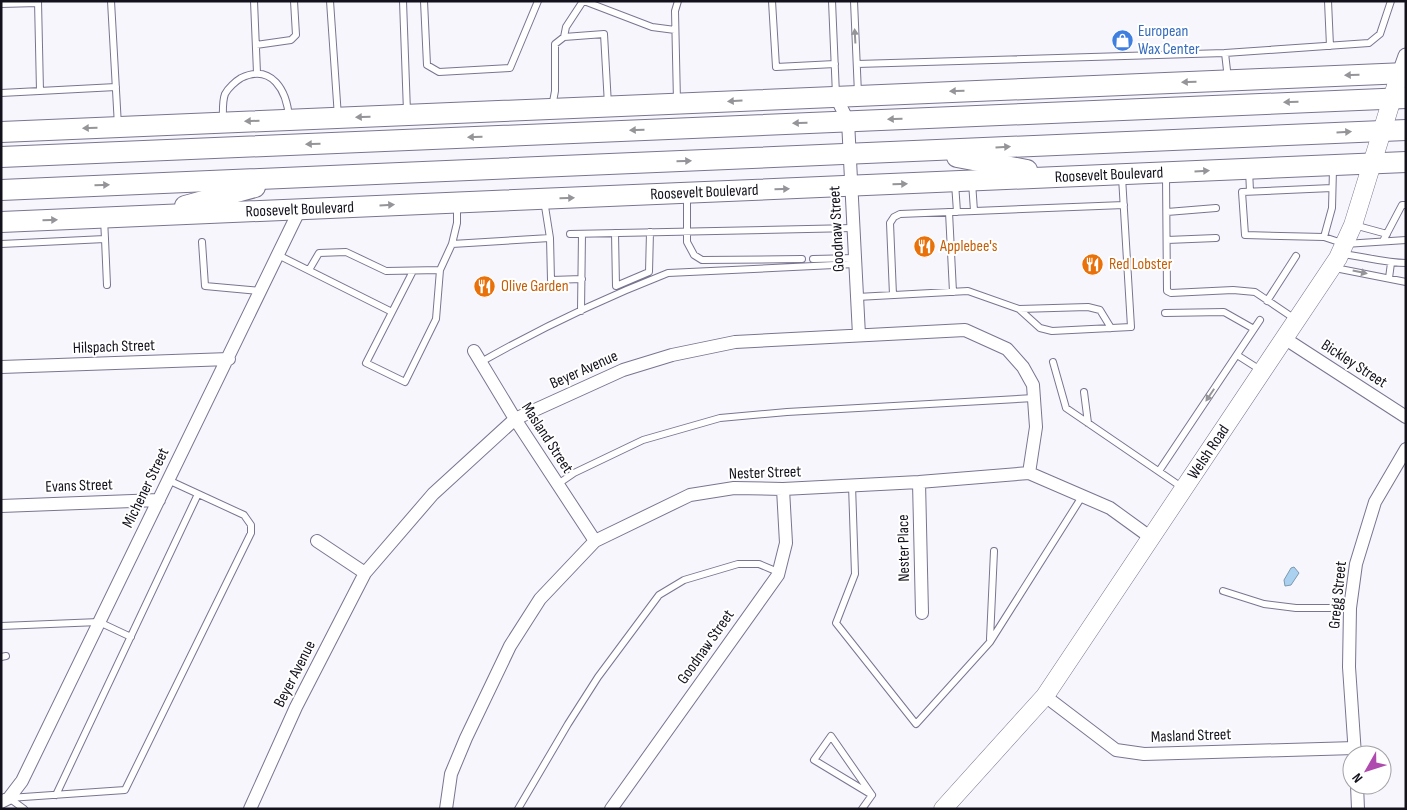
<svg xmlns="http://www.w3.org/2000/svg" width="1407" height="810" font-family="'Sofia Sans Condensed',sans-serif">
<rect width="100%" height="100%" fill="#f7f6fc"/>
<path fill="#aad2f0" stroke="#7d98b0" d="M1294 567 1299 573 1291 585 1285 586 1284 580 1291 568Z"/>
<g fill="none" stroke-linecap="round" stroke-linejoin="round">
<defs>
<path id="service" d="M38 1 40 91
M111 1 118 126
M254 1 257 73
M330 1 338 117
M403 1 407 112
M424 1 427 65 439 72 510 68 538 1
M584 1 652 27 675 30
M772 1 776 67 835 64
M832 1 836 95
M854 1 858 94
M1328 1 1330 46
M1 4 38 3
M564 37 566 27 583 1
M256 45 291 40 296 35 294 1
M1225 53 1228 79
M857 64 1225 53 1369 43 1380 34 1391 1
M1 93 116 87
M677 102 675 11 678 1
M552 107 555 91V44L564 37 604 34 608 105
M223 121C223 114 222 102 225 94 228 88 236 81 241 78 272 63 287 91 289 118
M1249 170 1250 191
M1166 176 1167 291 1171 293 1233 290 1255 292 1295 319
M972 182 974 211
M955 183 957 212
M1332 188 1242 192 1245 235 1324 237 1345 244 1406 240
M687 195V242L694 255 702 260 802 259
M544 200 550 238 551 280 582 279
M949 212 953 292
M1167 212 1216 208
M1354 225 1387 234
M615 233 616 286 649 272 650 232
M570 234 853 228
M1324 237 1332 208 1333 169
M105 239 107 285
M1167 240 1216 238
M1383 241 1402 205H1406
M202 242 205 286 260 291
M1 244 105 239 104 219
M452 244 550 238
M1341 254C1363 256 1384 263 1406 263
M278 255 392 312
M813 259 855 258
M1335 268 1406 282
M309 270 319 253 346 252 386 271 440 270
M413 271 366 363 405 382 436 319 440 270 452 244 457 223V206
M1389 278 1391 263
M893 295 890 223 894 217 900 214 1124 205
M857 297 968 291 1019 309 1040 328 1052 331 1131 327 1122 177
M1267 301 1296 256
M1019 309 1088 307 1100 310 1111 328
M581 311 582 234
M1165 313 1224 312 1254 329
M1237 355 1262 371
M481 362C541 328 604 298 668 273L855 264
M1053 362 1066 408 1183 488
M1084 392 1088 423
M1159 471 1260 320
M558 484 574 473 643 440 720 418 787 412 1034 398
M852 485 855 574 836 623 916 724 990 642 1083 495
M1223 591 1264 604 1296 608H1350
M1 626 99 622 131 637
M990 639 994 551
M1 657 6 656
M831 736 872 795 814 760Z
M56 795 198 494
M24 809 9 798 125 790 251 533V525L244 515 168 480
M518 809 568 724 598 677 659 595 684 580 738 564H759L778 572
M862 809 872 795"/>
<path id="minor" d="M836 97 848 121 859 335
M1284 338 1406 417
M474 351 515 419 595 541
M1 367 229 359
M919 482 922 613
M1 506 159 500
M317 541 365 573
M1045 696 1116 750 1144 754 1355 748
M1355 755 1349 667 1350 608 1356 564 1375 502 1406 449
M1357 785 1358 809
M1 802 9 798 22 781 300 209
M250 809 296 707 365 573 433 494 515 419 623 370 672 355 735 342 965 330 1007 349 1023 367 1033 385 1036 427 1029 473
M446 809 451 774 466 738 510 646 540 599 595 541 690 495 734 488 783 489 919 482 1029 473 1110 508 1150 537
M611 809 778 575 786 543 783 489"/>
<path id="tertiary" d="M1400 73 1406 56"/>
<g id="secondary">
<path id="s1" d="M943 809 1045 696 1338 258 1353 225 1400 73"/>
</g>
<g id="trunk">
<path d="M1 132 1406 73"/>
<path d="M1 157 1406 98"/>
<path d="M957 157 1027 170"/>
<path d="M1 190 1406 130"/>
<path d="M185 206 255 187"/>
<path id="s2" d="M1 222 1406 162"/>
</g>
</defs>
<use href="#service" stroke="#797590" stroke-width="8"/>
<use href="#minor" stroke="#797590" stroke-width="14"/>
<use href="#tertiary" stroke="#797590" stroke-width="17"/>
<use href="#secondary" stroke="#797590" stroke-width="19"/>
<use href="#trunk" stroke="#797590" stroke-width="22"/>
<use href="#service" stroke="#fff" stroke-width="6"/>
<use href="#minor" stroke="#fff" stroke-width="12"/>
<use href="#tertiary" stroke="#fff" stroke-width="15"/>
<use href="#secondary" stroke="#fff" stroke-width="18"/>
<use href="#trunk" stroke="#fff" stroke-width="20"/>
</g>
<defs><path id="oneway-solid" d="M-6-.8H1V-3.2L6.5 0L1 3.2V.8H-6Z" transform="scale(1.25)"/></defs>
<g fill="#959498">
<use href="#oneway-solid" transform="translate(855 36) rotate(-93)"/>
<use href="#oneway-solid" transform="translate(1352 75) rotate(178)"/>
<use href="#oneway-solid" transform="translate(1189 82) rotate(178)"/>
<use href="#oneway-solid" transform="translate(957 91) rotate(178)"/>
<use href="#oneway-solid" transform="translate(735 101) rotate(177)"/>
<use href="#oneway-solid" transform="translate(1291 102) rotate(178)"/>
<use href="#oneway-solid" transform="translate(363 117) rotate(178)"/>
<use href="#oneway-solid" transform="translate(895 119) rotate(178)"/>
<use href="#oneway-solid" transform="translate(252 121) rotate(178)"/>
<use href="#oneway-solid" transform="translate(800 123) rotate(178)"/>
<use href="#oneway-solid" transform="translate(90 128) rotate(178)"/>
<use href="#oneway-solid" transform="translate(637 130) rotate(178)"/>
<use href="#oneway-solid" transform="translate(1344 132) rotate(-3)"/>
<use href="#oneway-solid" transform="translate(475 137) rotate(178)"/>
<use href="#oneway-solid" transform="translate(313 144) rotate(178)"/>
<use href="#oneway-solid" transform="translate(1003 147) rotate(-3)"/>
<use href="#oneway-solid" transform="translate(684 161) rotate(-2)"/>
<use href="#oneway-solid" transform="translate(1202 171) rotate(-3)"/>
<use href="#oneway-solid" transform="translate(900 184) rotate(-2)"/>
<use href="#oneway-solid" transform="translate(102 185) rotate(-2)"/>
<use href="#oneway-solid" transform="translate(782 189) rotate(-2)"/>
<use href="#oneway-solid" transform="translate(567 198) rotate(-2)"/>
<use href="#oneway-solid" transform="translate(387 205) rotate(-3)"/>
<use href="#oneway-solid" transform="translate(50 220) rotate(-2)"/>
<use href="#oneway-solid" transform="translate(1360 272) rotate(12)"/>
<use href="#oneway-solid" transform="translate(1210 395) rotate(124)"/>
</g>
<defs>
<symbol id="shop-disc" viewBox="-11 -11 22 22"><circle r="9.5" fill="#3f7fe0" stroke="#fff"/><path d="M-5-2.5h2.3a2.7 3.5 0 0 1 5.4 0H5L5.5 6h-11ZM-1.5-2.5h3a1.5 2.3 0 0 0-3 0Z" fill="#fff"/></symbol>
<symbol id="restaurant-disc" viewBox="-11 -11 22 22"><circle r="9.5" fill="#e8710a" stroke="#fff"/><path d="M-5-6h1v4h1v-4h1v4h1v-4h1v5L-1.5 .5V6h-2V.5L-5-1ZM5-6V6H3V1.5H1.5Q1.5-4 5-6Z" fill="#fff"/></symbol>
</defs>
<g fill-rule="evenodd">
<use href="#shop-disc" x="1110" y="28" width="25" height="25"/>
<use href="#restaurant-disc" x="912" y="234" width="25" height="25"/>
<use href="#restaurant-disc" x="1080" y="252" width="25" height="25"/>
<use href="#restaurant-disc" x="472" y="274" width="25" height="25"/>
</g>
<g text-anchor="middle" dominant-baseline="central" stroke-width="4" stroke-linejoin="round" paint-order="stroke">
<g font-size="16" fill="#366cbe" stroke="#fff" text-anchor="start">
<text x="1138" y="31">European<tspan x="1138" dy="18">Wax Center</tspan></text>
</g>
<g font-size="16" fill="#13111b" stroke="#fff">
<text stroke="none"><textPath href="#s2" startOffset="1109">Roosevelt Boulevard</textPath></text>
<text stroke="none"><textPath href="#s2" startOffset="704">Roosevelt Boulevard</textPath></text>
<text stroke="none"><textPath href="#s2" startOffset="299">Roosevelt Boulevard</textPath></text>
<text transform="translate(837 229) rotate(-93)">Goodnaw Street</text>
<text transform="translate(114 347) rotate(-2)">Hilspach Street</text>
<text transform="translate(1354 364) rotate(33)">Bickley Street</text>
<text transform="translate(584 370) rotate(-24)">Beyer Avenue</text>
<text transform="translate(547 438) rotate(57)">Masland Street</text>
<text stroke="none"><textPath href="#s1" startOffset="446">Welsh Road</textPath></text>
<text transform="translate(765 473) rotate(-2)">Nester Street</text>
<text transform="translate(79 486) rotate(-2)">Evans Street</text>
<text transform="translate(146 488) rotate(-64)">Michener Street</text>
<text transform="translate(904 548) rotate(-91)">Nester Place</text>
<text transform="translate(1338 595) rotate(-84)">Gregg Street</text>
<text transform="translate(706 647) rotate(-55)">Goodnaw Street</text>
<text transform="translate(295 674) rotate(-63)">Beyer Avenue</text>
<text transform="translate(1191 736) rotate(-2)">Masland Street</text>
</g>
<g font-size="16" fill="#c56008" stroke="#fff" text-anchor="start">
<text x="940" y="246">Applebee's</text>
<text x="1109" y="264">Red Lobster</text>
<text x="501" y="286">Olive Garden</text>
</g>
</g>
<rect width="1407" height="810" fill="none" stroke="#13111b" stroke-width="5"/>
<g transform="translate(1367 770) rotate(231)"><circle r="24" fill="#ffffff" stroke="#a1a0a4"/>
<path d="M0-4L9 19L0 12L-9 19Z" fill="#af4aaf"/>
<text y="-8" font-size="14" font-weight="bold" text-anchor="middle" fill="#13111b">N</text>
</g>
</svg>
